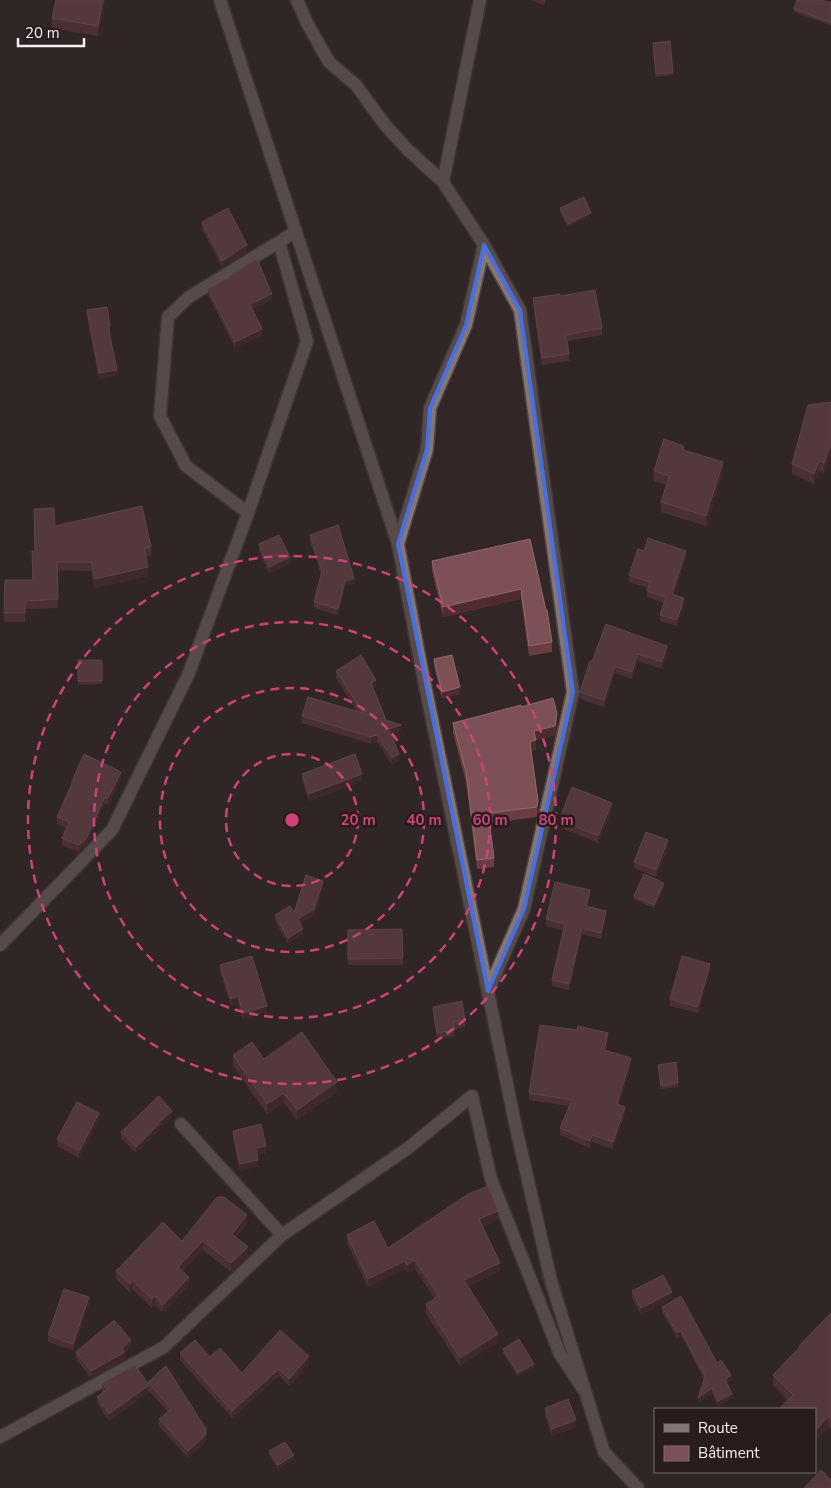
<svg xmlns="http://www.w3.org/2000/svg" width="831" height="1488" font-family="'Nunito Sans',sans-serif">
<rect width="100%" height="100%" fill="#322627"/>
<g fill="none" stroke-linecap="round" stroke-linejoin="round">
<defs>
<path id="minor" d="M297 0 307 23 329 62 356 85 385 125 407 149 443 182 484 245 520 310 573 692 524 909 488 991
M443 182 480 0
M248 513 186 466 160 416 168 317 189 297 279 242
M398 544 427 449 430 408 466 325 484 245
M0 945 112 830 189 673 248 513 307 341 279 242 296 231
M181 1124 282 1235
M0 1437 164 1347 282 1235 408 1148 472 1096 491 1179 560 1354 583 1389"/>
<path id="tertiary" d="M220 0 398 544 422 671 516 1128 551 1281 604 1452 638 1488"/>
</defs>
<use href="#minor" stroke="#4f4546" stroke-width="15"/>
<use href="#tertiary" stroke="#4f4546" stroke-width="15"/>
<use href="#minor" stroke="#847576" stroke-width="12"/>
<use href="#tertiary" stroke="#847576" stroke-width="12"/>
</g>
<path fill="#6c3c43" d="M105 0 98 36 52 28V18Z
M530 0H546L544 5Z
M831 1V26L824 23 794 12V9L830 3Z
M653 47 673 72V75L656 77Z
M560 208 591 216 568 227 560 212Z
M202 222 247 252 222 267 202 229Z
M229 276 272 300 252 309 262 335 235 348 208 295V289L229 278Z
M560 296 602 328V335L567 341 569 354V361L542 365 533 305V298Z
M87 310 110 326V331H109L117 375 99 379 87 316Z
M831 402 824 473 819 471 814 484 792 474V464Z
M684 450 723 472 706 526 661 512V502L667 485 654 481V471Z
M55 526 151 547V556L146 557 148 576 95 588 91 571 57 570 58 608 25 609V622H4L5 580H32L35 551Z
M310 535 354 584 345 587 338 615 314 608V602L321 574 310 541Z
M530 539 552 642V652L529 656 521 599 443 617 432 571V561Z
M259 544 290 564 269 573 259 551Z
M644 551 686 557 674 594 684 604 677 626 660 621V615L664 603 647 597V591L648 588 629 582V575Z
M606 624 667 653 662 669 638 661 632 679 615 673 604 707 580 699V692Z
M434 659 460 694 442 698 434 666Z
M78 660H102V684L78 685Z
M336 671 376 687 373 688 386 720 401 731 392 735 399 761 392 765 377 742 371 744 302 723V716L357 712 336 678Z
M521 707 557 724 555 735 536 740V750L531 751 538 811 537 817 490 823 494 858V867L477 869 466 782 453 733V723Z
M302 774 362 781 309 801 302 780Z
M121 779 108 805 105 803 86 846 79 852 62 845V838L66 828 57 824V817L72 784V781Z
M612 810 598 843 559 827V820Z
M668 847 656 877 634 868V862Z
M323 886 314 915 300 923 303 934 288 944 275 921V915L294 913Z
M664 887 654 908 634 899V896Z
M590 896 587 907 606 917 601 939 582 934 569 990 552 986V980L563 930 546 926V919Z
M402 929 403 965H348V930Z
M220 965 267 1012 243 1020 238 1003 231 1006 220 972Z
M710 971 698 1013 670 1006V999Z
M433 1007 465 1020V1027L454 1029V1036L437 1039 433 1014Z
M608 1040 606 1050 631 1065 619 1105 625 1113 613 1149 592 1142 590 1148 560 1135V1128L569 1106 529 1100V1093Z
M233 1055 264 1059 337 1092 297 1120 284 1103 267 1114 233 1065Z
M658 1065 678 1083V1087L661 1089Z
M172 1117 159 1127V1130L136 1153 121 1138V1132Z
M99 1120 79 1158 57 1146V1139Z
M233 1131 266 1153 257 1155 258 1166 240 1171 233 1138Z
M498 1220 482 1226 500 1271 468 1287 498 1342 460 1366 426 1313V1304L435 1299 415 1269 407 1273 405 1269 368 1287 347 1243V1235L388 1248Z
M247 1224 236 1238 248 1256 231 1272 203 1250 182 1271 189 1286 163 1313 155 1305 152 1308 133 1290 130 1293 116 1279V1271L182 1241Z
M632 1291 672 1298 641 1315 632 1298Z
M89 1304 73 1350 48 1342V1335Z
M662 1307 717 1363 731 1380 727 1383 732 1398 718 1406 712 1393 698 1403 704 1379 681 1335 677 1338 662 1312Z
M831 1313V1429L828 1427 815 1441V1409L788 1401 773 1385V1375L799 1349V1346Z
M131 1347 125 1352V1359L91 1378 76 1359V1352Z
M503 1349 534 1367 518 1377 503 1353Z
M180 1353 210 1357 242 1373 309 1363 289 1386 279 1376 232 1418 180 1360Z
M102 1383H148L206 1441 188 1458 159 1426V1419L168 1412 149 1391V1392L109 1421 97 1403V1397L103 1392 102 1390Z
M545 1408 576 1427 552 1436 545 1415Z
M269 1451 294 1459 278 1469 269 1455Z"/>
<path fill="#4f2b30" d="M103 0H105L98 36V26Z
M591 213V216L568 227V224Z
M247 245V252L222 267V261Z
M272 294V300L250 310V304Z
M262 329V335L235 348V342Z
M117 370V375L99 379V373Z
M831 444V454L824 473V463Z
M819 461V471L814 484V474Z
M723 462V472L706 526V516Z
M686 551V557L672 600V594Z
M290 557V564L269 573V567Z
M148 567V576L95 588V579Z
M354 578V584L345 587 338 615V609L345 581Z
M521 589V599L443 617V607Z
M684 598V604L677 626V620Z
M667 646V653L662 669V662Z
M638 654V661L632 679V672Z
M615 666V673L604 707V700Z
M376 680V687L371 690V683Z
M460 687V694L442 698V692Z
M557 714V724L555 735 536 740V750L530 752V742L534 731Z
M401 725V731L389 736V729Z
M377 735V742L371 744V737Z
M399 754V761L392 765V758Z
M121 772V779L108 805V798Z
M362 774V781L309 801V794Z
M105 797V803L86 846 79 852V845Z
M538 801V811L537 817V807Z
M612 803V810L598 843V836Z
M668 840V847L656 877V870Z
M323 881V886L314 915 298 925V919Z
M664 883V887L654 908V905Z
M590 890V896L586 912V906Z
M606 911V917L601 939V933Z
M582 928V934L569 990V984Z
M303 929V934L288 944V938Z
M710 964V971L698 1013V1007Z
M238 996V1003L231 1006V999Z
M267 1006V1012L243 1020V1013Z
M608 1033V1040L604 1057V1050Z
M631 1058V1065L617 1111V1104Z
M337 1082V1092L297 1120V1110Z
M284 1093V1103L267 1114V1104Z
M625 1107V1113L613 1149V1142Z
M172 1111V1117L159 1127V1130L136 1153V1147L158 1123Z
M99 1113V1120L79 1158V1151Z
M592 1135V1142L590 1148V1141Z
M266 1146V1153L256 1155V1148Z
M258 1160V1166L240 1171V1164Z
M498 1211V1220L479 1228V1219Z
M247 1215V1224L232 1243V1234Z
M203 1241V1250L178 1276V1267Z
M248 1247V1256L231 1272V1263Z
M415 1260V1269L407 1273V1265Z
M405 1261V1269L368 1287V1279Z
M500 1263V1271L464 1289V1280Z
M189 1277V1286L163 1313V1305Z
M133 1281V1290L130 1293V1284Z
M672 1292V1298L641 1315V1308Z
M155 1296V1305L152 1308V1299Z
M89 1297V1304L73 1350V1344Z
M681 1331V1335L677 1338V1333Z
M498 1334V1342L460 1366V1358Z
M131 1340V1347L124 1353 125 1352V1359L91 1378V1371Z
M309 1356V1363L289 1386V1379Z
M534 1364V1367L518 1377V1373Z
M279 1369V1376L232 1418V1411Z
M731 1375V1380L725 1384V1379Z
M149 1385V1392L109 1421V1414Z
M712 1388V1393L698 1403V1398Z
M732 1394V1398L718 1406V1401Z
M828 1417V1427L815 1441V1431Z
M576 1420V1427L552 1436V1429Z
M206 1435V1441L188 1458V1451Z
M294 1455V1459L278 1469V1465Z"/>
<path fill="#7c5056" stroke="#8f696e" d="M56 0H103L98 26 52 18Z
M797 0H822L830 3 831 1V23L824 20 794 9Z
M670 41 673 72 656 74 653 43Z
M584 197 591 213 568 224 560 208Z
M228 208 247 245 222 261 202 222Z
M257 259 272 294 250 304 262 329 235 342 208 289 230 277 229 276Z
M595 290 602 328 566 335 569 354 542 358 533 298 560 294V296Z
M107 307 110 326H108L117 370 99 373 87 310Z
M831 402V444L824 463 819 461 814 474 792 464 808 405Z
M664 439 684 446 683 450 723 462 706 516 661 502 669 476 654 471Z
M142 506 151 547 144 548 148 567 95 579 91 562H57L58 599 25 601V613H4L5 580H33L32 551H35L34 509 54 508 55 526Z
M338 525 354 578 345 581 338 609 314 602 322 571 310 535Z
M279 535 290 557 269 567 259 544Z
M648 538 686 551 672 594 684 598 677 620 660 615 666 597 647 591 650 582 629 575 638 549 644 551Z
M530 539 546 610H547L552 642 529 646 521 589 443 607 432 561Z
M606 624 667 646 662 662 638 654 632 672 615 666 604 700 580 692 590 661 592 662Z
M361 655 376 680 371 683 386 720 401 725 389 729 399 754 392 758 377 735 371 737 302 716 308 697 363 713 336 671Z
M452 655 460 687 442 692 434 659Z
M78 660H102V681H78Z
M553 698 557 714 555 726 534 731 536 740 530 742 538 801 537 807 488 813 494 858 477 860 466 772 453 723 521 705V707Z
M84 754 121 772 108 798 105 797 86 839 79 845 62 838 69 822 57 817 73 781H72Z
M355 754 362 774 309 794 302 774Z
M572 787 612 803 598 836 559 820Z
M646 832 668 840 656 870 634 862Z
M644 874 664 883 654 905 634 896Z
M306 875 323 881 314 909 298 919 303 929 288 938 275 915 290 906 294 913Z
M555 882 590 890 586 906 606 911 601 933 582 928 569 984 552 980 565 924 546 919Z
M402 929 403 958 348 959V930Z
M252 956 267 1006 243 1013 238 996 231 999 220 965Z
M682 956 710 964 698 1007 670 999Z
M462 1001 465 1020 454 1022V1030L437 1033 433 1007Z
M540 1025 577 1030 578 1026 608 1033 604 1050 631 1058 617 1104 625 1107 613 1142 592 1135 590 1141 560 1128 572 1100 529 1093Z
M302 1032 337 1082 297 1110 284 1093 267 1104 233 1055 252 1042 264 1059Z
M676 1062 678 1083 661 1086 658 1065Z
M159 1096 172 1111 158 1123 159 1124 136 1147 121 1132Z
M77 1102 99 1113 79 1151 57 1139Z
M261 1124 266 1146 256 1148 258 1160 240 1164 233 1131Z
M488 1186 498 1211 479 1219 500 1263 464 1280 498 1334 460 1358 426 1304 439 1296 415 1260 407 1265 405 1261 368 1279 347 1235 374 1221 388 1248 468 1194Z
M217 1197H224L247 1215 232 1234 248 1247 231 1263 203 1241 178 1267 189 1277 163 1305 155 1296 152 1299 133 1281 130 1284 116 1271 163 1222 182 1241Z
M663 1275 672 1292 641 1308 632 1291Z
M64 1289 89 1297 73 1344 48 1335Z
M681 1296 717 1363 721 1360 731 1375 725 1379 732 1394 718 1401 712 1388 698 1398 705 1376 681 1331 677 1333 662 1307Z
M831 1313V1419L828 1417 815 1431V1409H779L793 1395 773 1375 800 1347 799 1346Z
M114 1320 131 1340 122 1348 125 1352 91 1371 76 1352Z
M280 1330 309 1356 289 1379 279 1369 232 1411 180 1353 195 1340 210 1357 220 1348 242 1373Z
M519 1339 534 1364 518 1373 503 1349Z
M135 1365 149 1385 109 1414 97 1397 107 1389 102 1383Z
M166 1366 206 1429V1435L188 1451 159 1419 171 1409 148 1382Z
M568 1399 576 1420 552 1429 545 1408Z
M285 1442 294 1455 278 1465 269 1451Z
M821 1470 831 1480V1488H804Z"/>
<path d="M0 0H831V1488H0ZM484 245 520 310 573 692 524 909 488 991 398 544 427 449 430 408 466 325Z" fill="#322627" fill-opacity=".55" fill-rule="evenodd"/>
<path fill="none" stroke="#496edd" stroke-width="4" stroke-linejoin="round" d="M484 245 520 310 573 692 524 909 488 991 398 544 427 449 430 408 466 325Z"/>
<g fill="none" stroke="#cd4379" stroke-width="2.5" stroke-dasharray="9 6">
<circle cx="292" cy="820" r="66"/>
<circle cx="292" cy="820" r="132"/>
<circle cx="292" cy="820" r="198"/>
<circle cx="292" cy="820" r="264"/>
</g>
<circle cx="292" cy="820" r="8" fill="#cd4379" stroke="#281c1d" stroke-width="2.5"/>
<g font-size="15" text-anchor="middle" font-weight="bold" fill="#cd4379" stroke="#281c1d" stroke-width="5" stroke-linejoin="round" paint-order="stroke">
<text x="358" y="825">20 m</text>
<text x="424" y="825">40 m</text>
<text x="490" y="825">60 m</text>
<text x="556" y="825">80 m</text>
</g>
<rect x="654" y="1408" width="162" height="65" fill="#281c1d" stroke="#7b7071"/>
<rect x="664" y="1424" width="25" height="8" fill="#847576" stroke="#7b7071"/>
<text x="698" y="1433" font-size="15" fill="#f8eff0">Route</text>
<rect x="664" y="1446" width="25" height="15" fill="#7c5056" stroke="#7b7071"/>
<text x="698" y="1458" font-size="15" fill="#f8eff0">Bâtiment</text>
<path d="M18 38v8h66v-8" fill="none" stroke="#f8eff0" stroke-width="2.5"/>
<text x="25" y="38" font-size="15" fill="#f8eff0" stroke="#281c1d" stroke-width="4" paint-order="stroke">20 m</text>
</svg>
